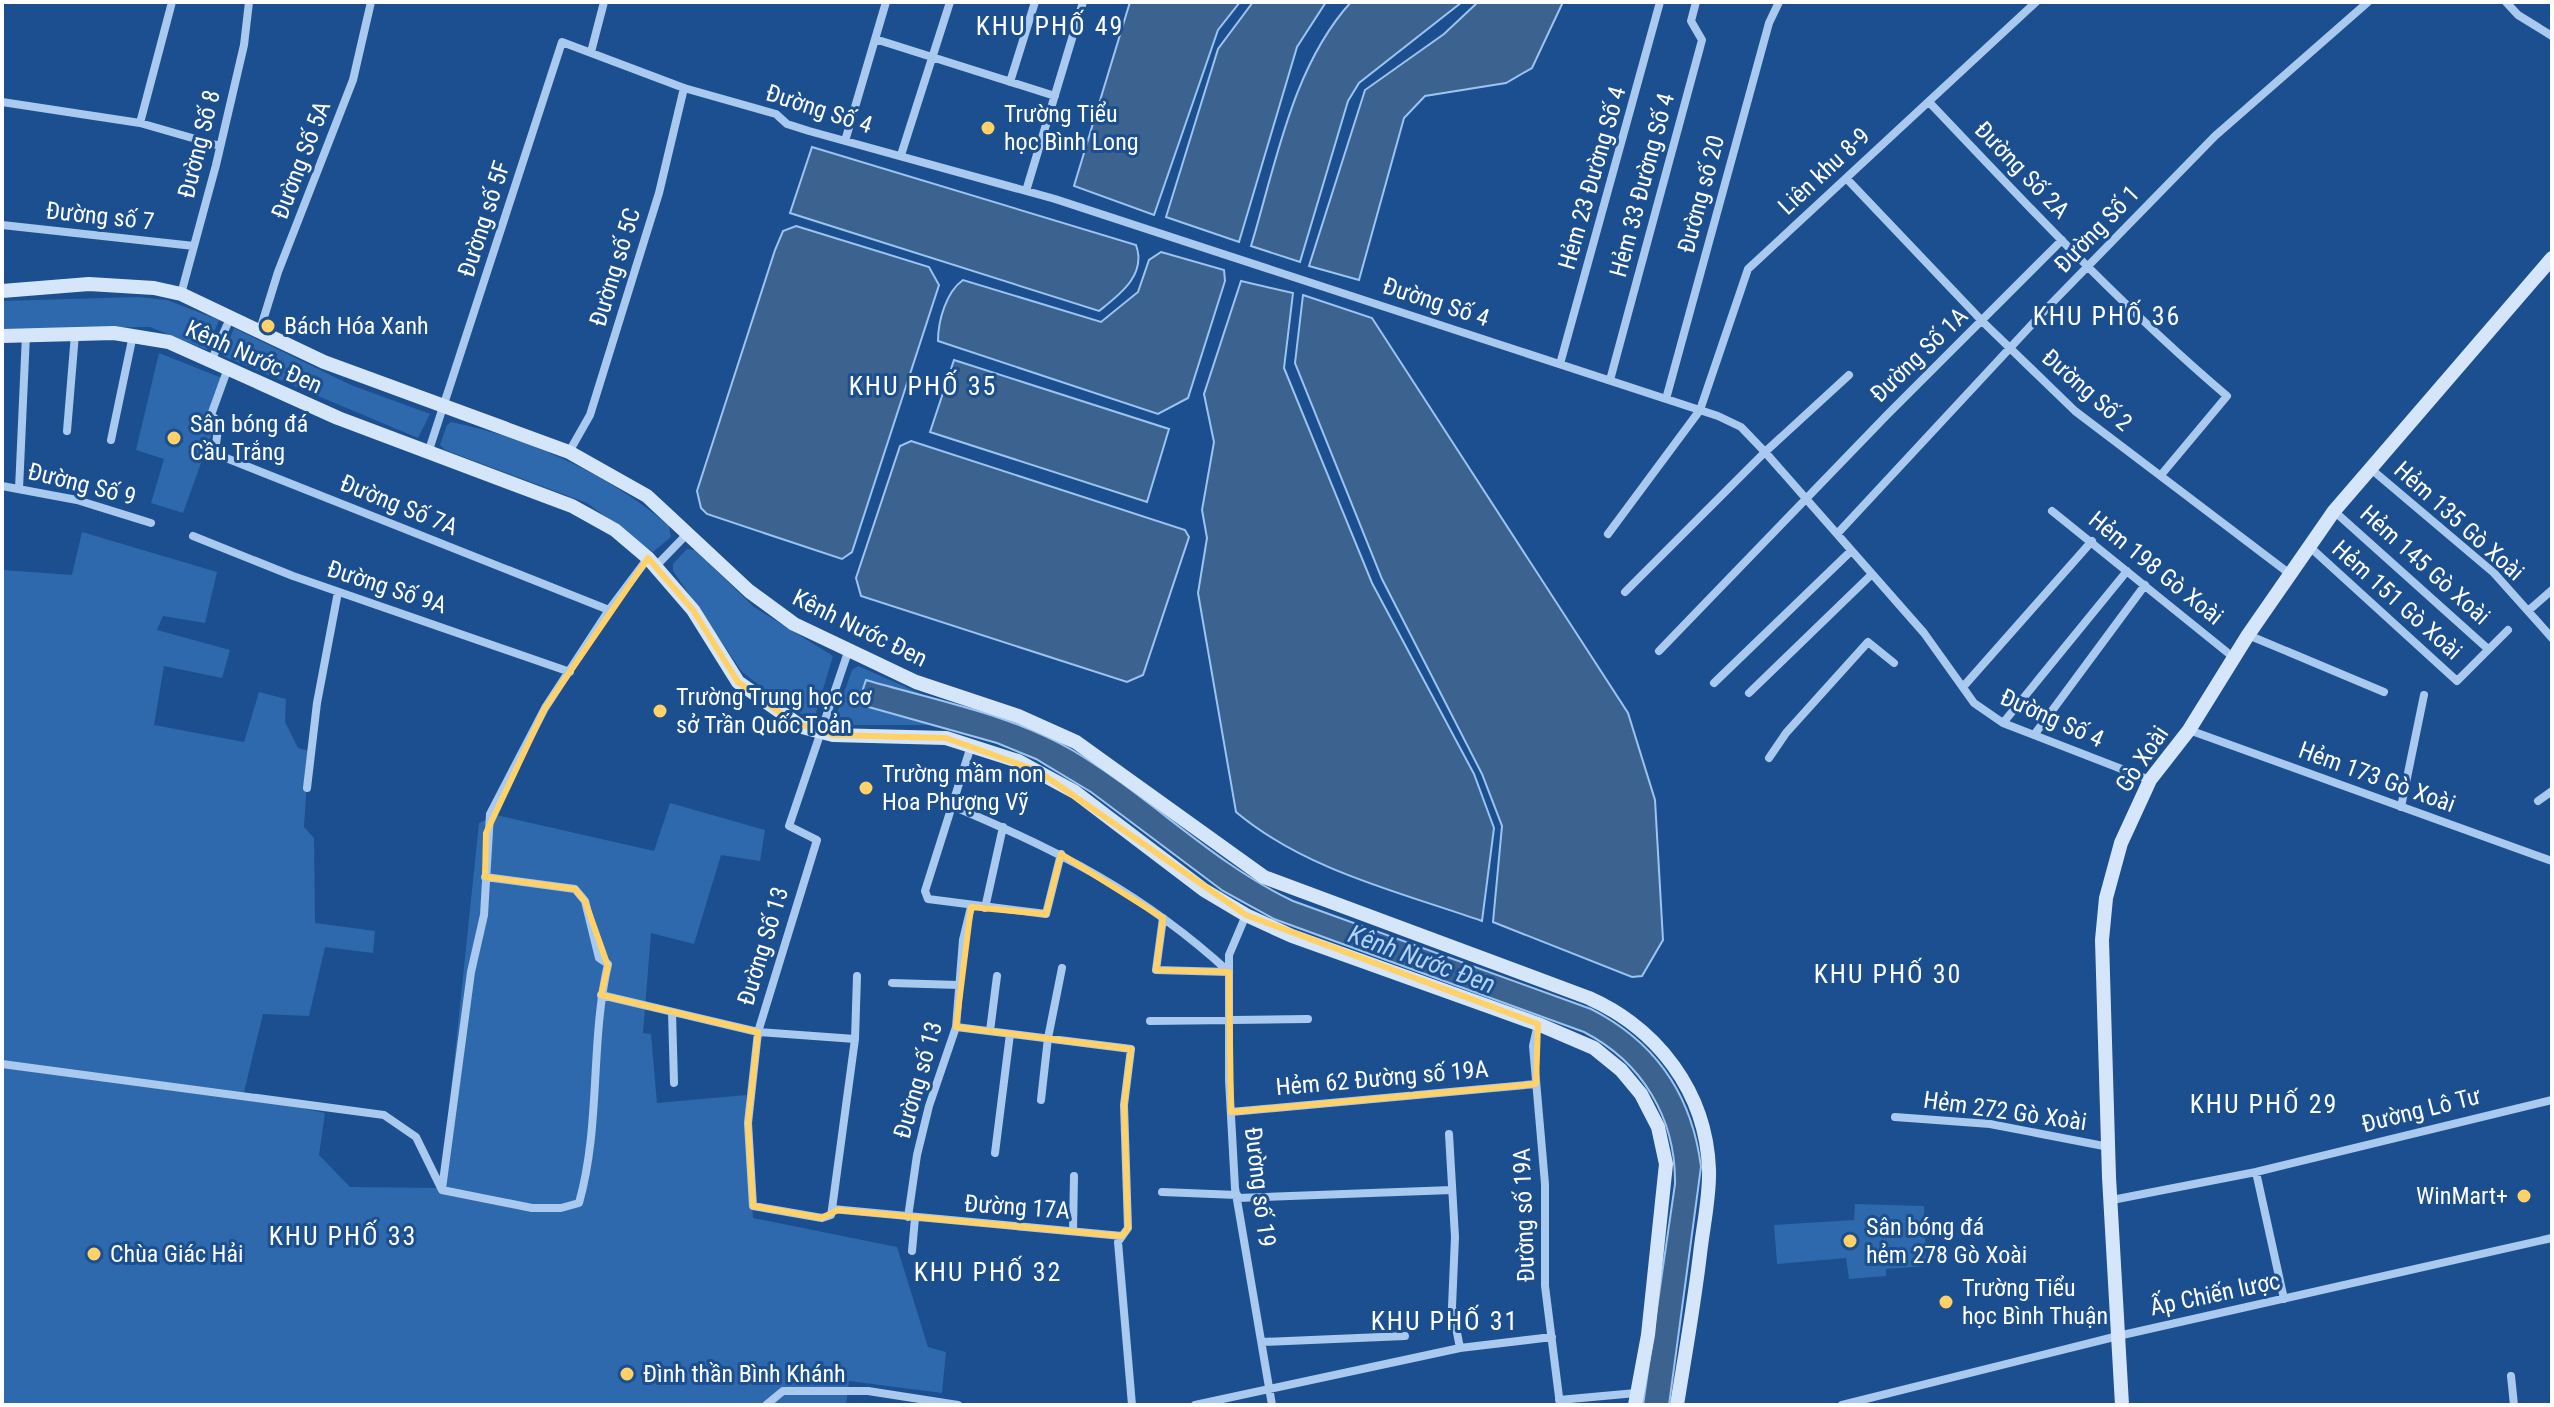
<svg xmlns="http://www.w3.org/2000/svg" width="2554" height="1407" font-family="'Roboto Condensed',sans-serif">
<rect width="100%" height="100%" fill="#1b4f8f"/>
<path fill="#2e69ad" d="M138 297 167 300 219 320 207 350 150 327 2 329V301Z
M234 328 351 385 430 414 418 438 223 356Z
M159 353 222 378 205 422 214 427 183 513 151 503 164 459 136 450Z
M451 422C529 438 609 474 669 526L671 537 653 552 587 503 445 450 440 445 447 425Z
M82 532 217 572 205 623 163 616 157 630 230 650 222 678 164 666 154 725 244 742 259 692 286 699 285 722 298 748 309 751 304 827 314 838 315 923 375 931 373 953 325 947 309 1016 263 1014 243 1096 325 1113 319 1155 350 1187 441 1188 479 823 496 815 654 851 670 803 765 830 760 861 721 855 694 944 651 933 643 1033 651 1034 657 1103 746 1095 753 1218 897 1247 928 1347 946 1352 942 1393 849 1381 846 1405 2 1404V570L72 575Z
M687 549 695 550 754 607 833 656 814 719 793 710 742 672 673 571V564Z
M858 666 926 696 866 680 858 704 930 725H837L835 719 852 670Z
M1855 1204 1924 1206 1926 1266 1886 1269V1276L1849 1279 1846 1258 1777 1264 1774 1225 1854 1220Z"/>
<path fill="#3c6290" stroke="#9cc4f0" stroke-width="2" d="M1130 2H1240L1218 30 1154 215 1074 186Z
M1253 2H1326L1297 47 1239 242 1166 217 1218 49Z
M1351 2H1462L1359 83 1348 101 1300 262 1251 246C1276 164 1292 67 1351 2Z
M1478 2H1563L1532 68 1506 83 1425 96 1404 118 1359 280 1309 266 1365 90 1444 34Z
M812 147 1136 245C1147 275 1119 295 1099 311L790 213Z
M796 226 929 267 939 285 852 552 842 559 707 514 701 508 697 491 775 250 783 231Z
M1161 252 1224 270 1225 281 1188 398 1158 414 938 341C938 321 946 292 963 280L1101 322 1138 292 1149 260Z
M1241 281 1293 293 1284 368 1372 583 1474 774 1494 828 1482 921C1399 892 1305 870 1236 812L1198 593 1207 538 1202 510 1214 442 1204 394Z
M1303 295 1372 318 1628 713 1655 800 1663 940 1642 976 1632 977 1493 922 1502 826 1482 774 1382 579 1295 363Z
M954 360 1169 429 1147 502 930 432Z
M911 441 1185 530 1189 537 1143 675 1127 682 861 596 856 578 900 446Z
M866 680C934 700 1010 714 1072 750 1150 796 1211 862 1293 901L1591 1009C1656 1042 1692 1095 1701 1167L1669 1405H1643L1675 1184C1676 1118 1642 1062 1584 1032L1274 919 1223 891 1091 792 1036 759 997 743 858 704Z"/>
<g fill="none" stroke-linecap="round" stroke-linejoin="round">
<path stroke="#a9c9ee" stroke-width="8" d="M2506 2 2518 15 2552 36
M875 39 1055 96
M591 52 604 2
M1010 82 1035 2
M2 102 140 123 220 146
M1929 102C2025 203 2121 306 2227 396L2161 475
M140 123 172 2
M845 141 886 2
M901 155 950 2
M1846 178 1983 322 2075 411 2290 574
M1026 191 1083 2
M2 225 194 246
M181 294 216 165 244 45 249 2
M260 330 278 272 353 80 371 2
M212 359 231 316
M1560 364 1660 2
M228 368 211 415 219 422 215 451 221 456 609 610
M1610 380 1702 40 1691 21 1696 2
M1666 399 1769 23 1779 2
M67 431 75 334
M111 440 133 335
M569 452 590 415 659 193 684 88
M428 453 562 42 684 88 776 114 787 124 809 131 1055 199 1718 416 1741 427 1765 452 1924 633 1974 703 2003 723 2150 780
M2371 469 2494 573 2552 638
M2 486 77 500 151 523
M19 489 26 335
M2052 511 2233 657
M2334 511 2488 649
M1608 534 1700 410 1748 269 2036 2
M1837 534 2049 306 2215 136 2368 2
M193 536 293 576 570 672
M2311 548 2457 681 2508 630
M656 566 688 533
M1625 592 1765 452 1849 375
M2528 611 2552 590
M2248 635 2384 692
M1659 651 1887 415 2062 240
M1714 683 1851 551
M1963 687 2092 541
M1749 693 1872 574
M2003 723 2127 571
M2189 730 2552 861
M2034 735 2145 585
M971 746 925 891 928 899 1046 914 1061 854
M1769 758 1786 733 1868 642 1894 663
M307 788 317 703 338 592
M2538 801 2552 791
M950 805C1056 849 1143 893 1229 972
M2401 807 2424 695
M985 908 1003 827
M1246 915 1229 955V1080L1235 1188 1272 1405
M1163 918 1156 970 1228 972
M857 976 855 1039 832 1209 1122 1236
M892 983 959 985
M601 995 758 1032 817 840 789 826 848 652
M672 1012 674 1083
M1150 1021 1308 1019
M1538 1024 1533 1046 1545 1184V1286L1560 1405
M956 1027 1131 1049 1124 1105 1128 1228 1118 1242 1132 1405
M990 1031 997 976
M2 1064 384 1115 416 1137 442 1190 532 1208H561L579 1203C601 1125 590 1042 608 964L599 958 585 901 575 889 485 877
M1041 1100 1048 1038 1062 968
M1231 1112 1536 1084
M1895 1117 1990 1124 2109 1147
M1449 1134 1455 1237 1452 1307 1460 1348
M995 1153 1010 1034
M2256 1172 2284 1299
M442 1189 471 972 484 915 490 814 545 708 609 610 648 558
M1162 1192 1237 1195
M1237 1198 1452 1190
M2112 1200 2256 1172 2552 1100
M832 1209 831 1215 822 1218 753 1206 748 1123 758 1032 855 1039
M908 1217 917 1155 929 1106 956 1027 963 940 971 907
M1073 1231 1074 1176
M912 1251 915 1218
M1262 1342 1405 1336
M2511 1376 2514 1405
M1559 1400 1636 1393
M766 1405 783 1391H868L958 1405
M1195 1405 1460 1348 1552 1337
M1842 1405 2118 1336 2552 1238"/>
<path stroke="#d6e6fa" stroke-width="14" d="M2 291 89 284 154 288 181 294 324 362 569 452 647 496 749 591 794 624 916 682 1018 716 1076 742 1264 877 1589 998C1658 1029 1706 1092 1709 1169 1710 1197 1703 1226 1700 1254 1694 1305 1685 1355 1677 1405
M2 336 114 333 169 342 338 418 572 506 615 530 648 558 693 610 738 682 802 727 833 735 946 738 1018 761 1075 792 1204 890 1246 915 1292 936 1538 1024 1594 1048 1621 1070 1641 1094 1658 1127 1666 1164 1648 1335 1635 1405
M2122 1405 2109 1177 2102 940 2106 898 2121 843 2150 780 2189 730 2248 635 2334 511 2552 258"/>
</g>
<path fill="none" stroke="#ffd166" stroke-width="6" stroke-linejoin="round" d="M648 558 693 610 738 682 793 722 833 735 946 738 1038 771 1246 915 1538 1024 1536 1084 1231 1112 1229 972 1156 970 1163 918 1061 854 1046 914 971 907 956 1027 1131 1049 1124 1105 1128 1228 1122 1236 838 1210 822 1218 753 1206 748 1123 758 1032 601 995 608 966 585 901 575 889 485 877 486 833 545 708Z"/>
<g fill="#ffd166" stroke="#1b4f8f" stroke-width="3">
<circle cx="988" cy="128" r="8"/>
<circle cx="268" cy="326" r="8"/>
<circle cx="174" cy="438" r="8"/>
<circle cx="660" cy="711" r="8"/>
<circle cx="866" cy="788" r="8"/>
<circle cx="2524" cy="1196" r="8"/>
<circle cx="1850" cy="1241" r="8"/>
<circle cx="94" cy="1254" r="8"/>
<circle cx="1946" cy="1302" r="8"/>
<circle cx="627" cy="1374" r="8"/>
</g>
<g text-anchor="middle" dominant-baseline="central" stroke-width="6" stroke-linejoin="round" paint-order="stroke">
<g font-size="24" fill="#fff" stroke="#1b4f8f">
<text transform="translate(819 109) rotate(18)">Đường Số 4</text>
<text transform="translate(199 144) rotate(-76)">Đường Số 8</text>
<text transform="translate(301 160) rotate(-69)">Đường Số 5A</text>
<text transform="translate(2022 170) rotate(46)">Đường Số 2A</text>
<text transform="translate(1824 171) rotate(-43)">Liên khu 8-9</text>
<text transform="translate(1592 178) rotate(-74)">Hẻm 23 Đường Số 4</text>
<text transform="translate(1642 185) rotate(-75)">Hẻm 33 Đường Số 4</text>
<text transform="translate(1701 194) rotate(-75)">Đường số 20</text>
<text transform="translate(100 216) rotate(6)">Đường số 7</text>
<text transform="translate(484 219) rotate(-72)">Đường số 5F</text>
<text transform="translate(2097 229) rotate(-46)">Đường Số 1</text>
<text transform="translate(615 267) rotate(-73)">Đường số 5C</text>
<text transform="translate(1436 302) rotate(18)">Đường Số 4</text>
<text transform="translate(1919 355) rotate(-44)">Đường Số 1A</text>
<text transform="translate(254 357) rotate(24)">Kênh Nước Đen</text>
<text transform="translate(2087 390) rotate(41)">Đường Số 2</text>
<text transform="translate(82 484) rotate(14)">Đường Số 9</text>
<text transform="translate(399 505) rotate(22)">Đường Số 7A</text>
<text transform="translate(2459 521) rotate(42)">Hẻm 135 Gò Xoài</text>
<text transform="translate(2425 565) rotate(42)">Hẻm 145 Gò Xoài</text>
<text transform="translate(2156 568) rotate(39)">Hẻm 198 Gò Xoài</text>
<text transform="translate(387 587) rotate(18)">Đường Số 9A</text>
<text transform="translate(2397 600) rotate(42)">Hẻm 151 Gò Xoài</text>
<text transform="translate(860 628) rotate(26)">Kênh Nước Đen</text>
<text transform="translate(2052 718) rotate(24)">Đường Số 4</text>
<text transform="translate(2142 759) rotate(-56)">Gò Xoài</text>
<text transform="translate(2377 777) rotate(20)">Hẻm 173 Gò Xoài</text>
<text transform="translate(763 946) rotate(-73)">Đường Số 13</text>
<text transform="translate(1382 1078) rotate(-5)">Hẻm 62 Đường số 19A</text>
<text transform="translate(918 1080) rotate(-74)">Đường số 13</text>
<text transform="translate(2421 1110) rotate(-14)">Đường Lô Tư</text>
<text transform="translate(2005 1111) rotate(8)">Hẻm 272 Gò Xoài</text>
<text transform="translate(1260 1187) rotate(83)">Đường số 19</text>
<text transform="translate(1017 1207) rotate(4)">Đường 17A</text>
<text transform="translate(1524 1215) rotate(-92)">Đường số 19A</text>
<text transform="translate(2215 1294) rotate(-12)">Ấp Chiến lược</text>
</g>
<g font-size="24" fill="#fff" stroke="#1b4f8f" text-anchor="start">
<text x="1004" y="114">Trường Tiểu<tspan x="1004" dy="28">học Bình Long</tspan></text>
<text x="284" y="326">Bách Hóa Xanh</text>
<text x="190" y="424">Sân bóng đá<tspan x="190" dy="28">Cầu Trắng</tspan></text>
<text x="676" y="697">Trường Trung học cơ<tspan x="676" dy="28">sở Trần Quốc Toản</tspan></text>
<text x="882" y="774">Trường mầm non<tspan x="882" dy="28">Hoa Phượng Vỹ</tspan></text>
<text x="2508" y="1196" text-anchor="end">WinMart+</text>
<text x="1866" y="1227">Sân bóng đá<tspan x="1866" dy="28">hẻm 278 Gò Xoài</tspan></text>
<text x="110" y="1254">Chùa Giác Hải</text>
<text x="1962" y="1288">Trường Tiểu<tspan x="1962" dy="28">học Bình Thuận</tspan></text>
<text x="643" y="1374">Đình thần Bình Khánh</text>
</g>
<g font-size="26" letter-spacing="2" fill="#fff" stroke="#1b4f8f">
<text x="1050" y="26">KHU PHỐ 49</text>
<text x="2107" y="316">KHU PHỐ 36</text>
<text x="923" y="386">KHU PHỐ 35</text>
<text x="1888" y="974">KHU PHỐ 30</text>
<text x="2264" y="1104">KHU PHỐ 29</text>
<text x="343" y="1236">KHU PHỐ 33</text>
<text x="988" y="1272">KHU PHỐ 32</text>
<text x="1445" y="1321">KHU PHỐ 31</text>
</g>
<g font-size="26" font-style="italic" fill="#b5d3f5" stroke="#1b4f8f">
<text transform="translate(1422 959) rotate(20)">Kênh Nước Đen</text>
</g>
</g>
<rect width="2554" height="1407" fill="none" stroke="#ffffff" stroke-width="8"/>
</svg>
